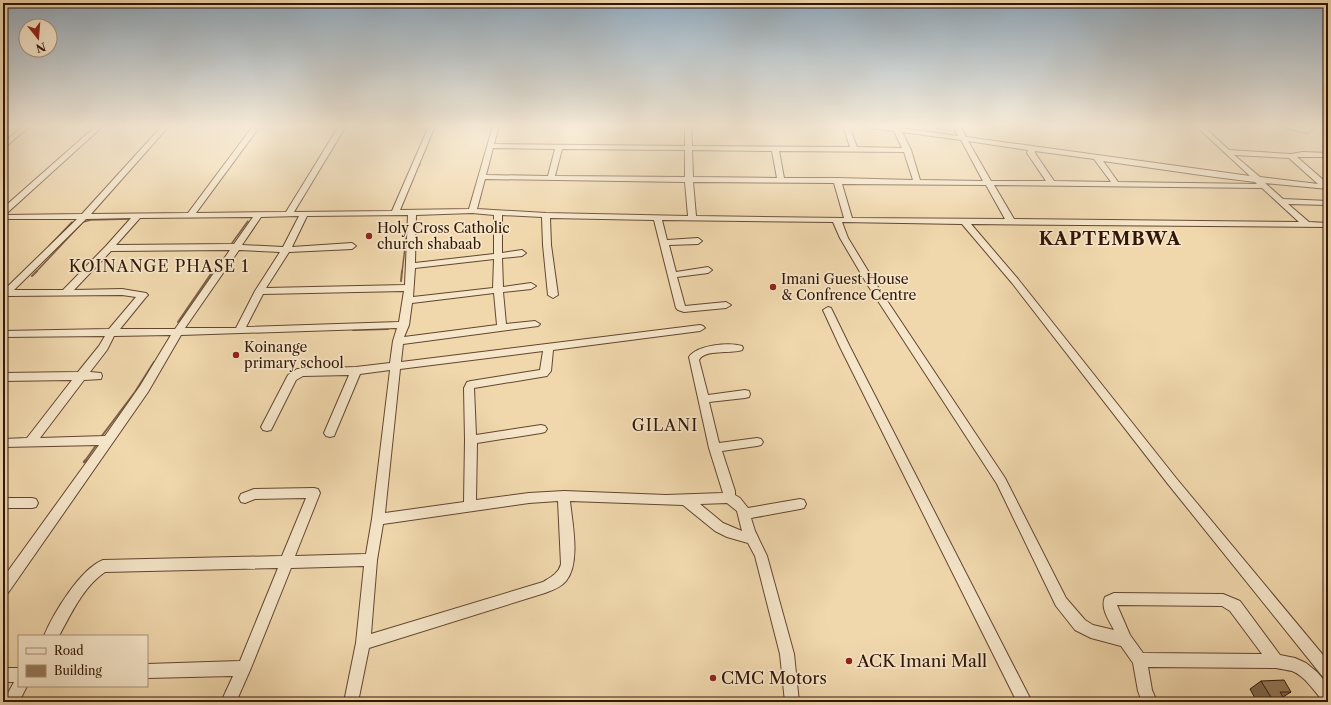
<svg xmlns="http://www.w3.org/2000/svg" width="1331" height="705" font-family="'Libre Caslon Text',serif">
<rect width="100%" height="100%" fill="#f0d7ac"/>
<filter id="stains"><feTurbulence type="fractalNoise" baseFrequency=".005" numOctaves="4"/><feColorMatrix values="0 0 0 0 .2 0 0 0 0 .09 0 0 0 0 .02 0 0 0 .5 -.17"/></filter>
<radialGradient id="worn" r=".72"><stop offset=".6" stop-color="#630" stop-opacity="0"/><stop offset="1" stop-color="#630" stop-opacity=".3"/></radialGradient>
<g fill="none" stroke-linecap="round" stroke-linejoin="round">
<path stroke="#7d6248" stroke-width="1.5" d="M416 170 420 164
M232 243 248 221
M49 246 72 222
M36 272 83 222 91 220 131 219
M212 272 214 269
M402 272 407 231"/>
<path stroke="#7d6248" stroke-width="2" d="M32 276 37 271
M401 281 402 271
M178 322 213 271
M353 330 388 329
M101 437 135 392 154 362
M85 461 97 444"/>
<path stroke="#7d6248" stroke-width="2.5" d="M84 462 86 460"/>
<defs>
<path id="minor" d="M23 126H30L3 149V143Z
M96 126H103L6 214H3V208Z
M162 126H169L91 214 188 213 253 126H260L196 213 286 212 339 126H346L294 212 392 211 429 126H435L400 210 469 209 493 126H499L494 144 685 146V126H691L692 146 850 147 843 126H849L857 147 902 148 894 131 871 128 868 126H899V128L958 136 953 126H960L966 137 1250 176 1196 126H1203L1229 150 1291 154 1303 152 1328 153V157H1297L1328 184V189L1265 183 1283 199 1328 201V205L1288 204 1309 222 1328 223V227L971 224 1018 279 1176 478 1328 661V679L1323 677 1168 484 1012 283 962 224 842 222 848 238 876 284 1005 478 1066 598 1085 620 1093 625 1114 630C1109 620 1100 608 1105 597L1114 593 1223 594 1228 596 1240 601 1280 655 1295 658 1306 663 1317 672 1328 685V702L1323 701C1314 691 1305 676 1292 671 1287 670 1281 669 1276 668L1148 667 1152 690 1157 702H1142L1138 691 1133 663 1121 646 1091 638 1075 630 1056 606 997 484 867 284 840 238 833 222 662 220 667 240 698 238 702 241 698 244 669 245 676 272 708 267 712 270 708 273 677 277 685 306 726 302 731 305 726 308 684 312 678 310 676 308 654 220 550 218 551 245 558 295 553 298 548 295 543 245 542 217 502 215V253L522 250 526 253 522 256 502 258 503 287 531 283 536 286 531 289 503 292 506 324 535 321 540 324 538 326 403 344 401 362 700 325 703 326 705 328 700 331 553 350 551 371 547 376 474 388 476 435 541 425 545 426 547 429 545 432 541 433 477 443 476 500 529 493 564 491 666 495 723 493 709 448 689 357C697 345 729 342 742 346L743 348 742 350C730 354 705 349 699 360L708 395 745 390 749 391 750 394 749 397 745 398 709 402 719 443 757 438 761 439 763 442 761 445 757 446 722 451 735 491V495L740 498 748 508 800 499 804 500 806 504 804 508 800 509 751 518 755 531 767 556 794 654 799 702H785L780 654 755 556 748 543 727 537 715 531 683 505 570 501C572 522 581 563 566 581 561 587 553 590 545 593L369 648 358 702H344L356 643 364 566 291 568 251 668 236 702H221L233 676 147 678V664L240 661 278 568 105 572C83 587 71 614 59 636H44C53 614 80 569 103 560L282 556 306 498 255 499 245 503 241 502 239 498 241 494 254 489 314 488 318 489 320 493 295 556 366 554 372 519 390 370 360 374 334 436 330 437 326 436 324 433 349 375 303 376 296 380 271 430 267 431 263 430 261 427 288 375 297 369 356 367 390 363 393 341 397 328 181 335 148 392 8 593 3 595V578L99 445 3 447V439L27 438 72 380 3 381V373L78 372 99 346 105 336 3 337V331L109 329 136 297 122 295 8 296 3 298V291L77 219H3V215L82 214ZM902 132 961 140 983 181 920 180 911 150ZM968 141 1028 150 1027 153 1046 181H991ZM493 148 555 149 548 176 486 175ZM562 149 685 150V177L555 176ZM692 150 772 151 777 178 693 177ZM779 151 904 152 913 180 837 178H784ZM1035 151 1094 159 1111 182 1054 181 1035 153ZM1234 155 1289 158 1318 184 1260 177ZM1103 161 1215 177 1255 182 1257 184 1118 182ZM485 179 685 182 688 216 546 213 477 209ZM693 182 834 183 844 218 696 216ZM842 184 986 185 1005 219 852 218ZM994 185 1262 188 1299 222 1014 219ZM472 213 494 215V254L415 263 416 215ZM408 215 405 285 266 288 289 252 352 249 356 246 352 243 292 247 307 216ZM299 216 283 247 242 245 261 217ZM253 217 234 244 116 245 140 218ZM131 218 106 246 63 290H14L86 219ZM230 250 175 329H120L146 297 148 295 146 293 122 289 74 290 111 251ZM239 250 280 252 255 291 236 328H185ZM494 259 493 288 413 297 415 268ZM404 291 399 322 246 327 263 294ZM494 293 497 325 404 337 409 325 412 303ZM171 335 140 386 105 436 40 438 84 380 101 379 102 376 101 373 90 372 107 350 114 336ZM543 351 540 370 471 381 467 382 464 388 465 440 464 502 385 513 400 369ZM558 501 561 564C559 573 551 577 543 582L371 634 377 560 383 524 529 503ZM727 503 737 511 742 531 723 523 700 504ZM1117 605 1222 606 1230 611 1262 654 1143 653 1130 635Z
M1279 126H1293L1306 129 1305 126H1312L1313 129 1307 133Z
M828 307 831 308 850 347 1032 702H1017L840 347 823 310Z
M3 498H32L36 499 38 503 36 507 32 508H3Z
M3 668H19V686H27L19 702H3L14 682H3Z"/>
</defs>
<use href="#minor" stroke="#624630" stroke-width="2"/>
<use href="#minor" fill="#f5e5c9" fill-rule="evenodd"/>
</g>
<path fill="#80694f" stroke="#321606" d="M1261 681 1291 692 1283 697 1286 702H1257L1250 689Z"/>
<path fill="#957a5c" stroke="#321606" d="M1284 680 1291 692H1280L1286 702H1274L1261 681Z"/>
<linearGradient id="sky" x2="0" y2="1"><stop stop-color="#91a8ba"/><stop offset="0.56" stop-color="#f8edda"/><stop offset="1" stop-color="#f8edda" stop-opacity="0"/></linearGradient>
<rect width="1331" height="225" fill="url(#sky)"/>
<g fill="#8f2418" stroke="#f5e5c9" stroke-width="1.5">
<circle cx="369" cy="236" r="4"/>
<circle cx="773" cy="287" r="4"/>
<circle cx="236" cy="355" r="4"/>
<circle cx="849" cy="661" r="4"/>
<circle cx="713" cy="678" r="4"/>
</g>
<g text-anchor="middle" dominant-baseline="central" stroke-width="3.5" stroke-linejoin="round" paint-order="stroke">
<g font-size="14" fill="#321606" stroke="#f5e5c9" text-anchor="start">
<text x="377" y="228">Holy Cross Catholic<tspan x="377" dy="16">church shabaab</tspan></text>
<text x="781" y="279">Imani Guest House<tspan x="781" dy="16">&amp; Confrence Centre</tspan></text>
<text x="244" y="347">Koinange<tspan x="244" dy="16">primary school</tspan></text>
</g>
<g font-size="16" letter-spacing="1" fill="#321606" stroke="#f5e5c9">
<text x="159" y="266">KOINANGE PHASE 1</text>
<text x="665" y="425">GILANI</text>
</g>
<g font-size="17" fill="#321606" stroke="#f5e5c9" text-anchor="start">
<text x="857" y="661">ACK Imani Mall</text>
<text x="721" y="678">CMC Motors</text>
</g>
<g font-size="18" font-weight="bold" letter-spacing="1" fill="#321606" stroke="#f5e5c9">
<text x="1110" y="239">KAPTEMBWA</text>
</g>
</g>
<rect width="1331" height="705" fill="none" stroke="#f0d7ac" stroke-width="16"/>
<rect x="4" y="4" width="1323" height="697" fill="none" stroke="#321606" stroke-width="2"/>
<rect x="8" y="8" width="1315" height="689" fill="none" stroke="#321606"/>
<rect x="18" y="635" width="130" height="52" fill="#f5e5c9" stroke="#a7927b"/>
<rect x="26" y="648" width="20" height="6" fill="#f5e5c9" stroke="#a7927b"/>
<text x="54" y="655" font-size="12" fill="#321606">Road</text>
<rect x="26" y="665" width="20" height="12" fill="#957a5c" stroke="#a7927b"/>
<text x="54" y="675" font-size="12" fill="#321606">Building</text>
<g transform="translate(38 38) rotate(163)"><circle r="19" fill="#f5e5c9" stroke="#a7927b"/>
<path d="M0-3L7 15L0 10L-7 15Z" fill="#8f2418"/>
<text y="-6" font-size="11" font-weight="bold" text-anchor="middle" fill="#321606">N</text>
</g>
<rect width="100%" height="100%" filter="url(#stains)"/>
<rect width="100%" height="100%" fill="url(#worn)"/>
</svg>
